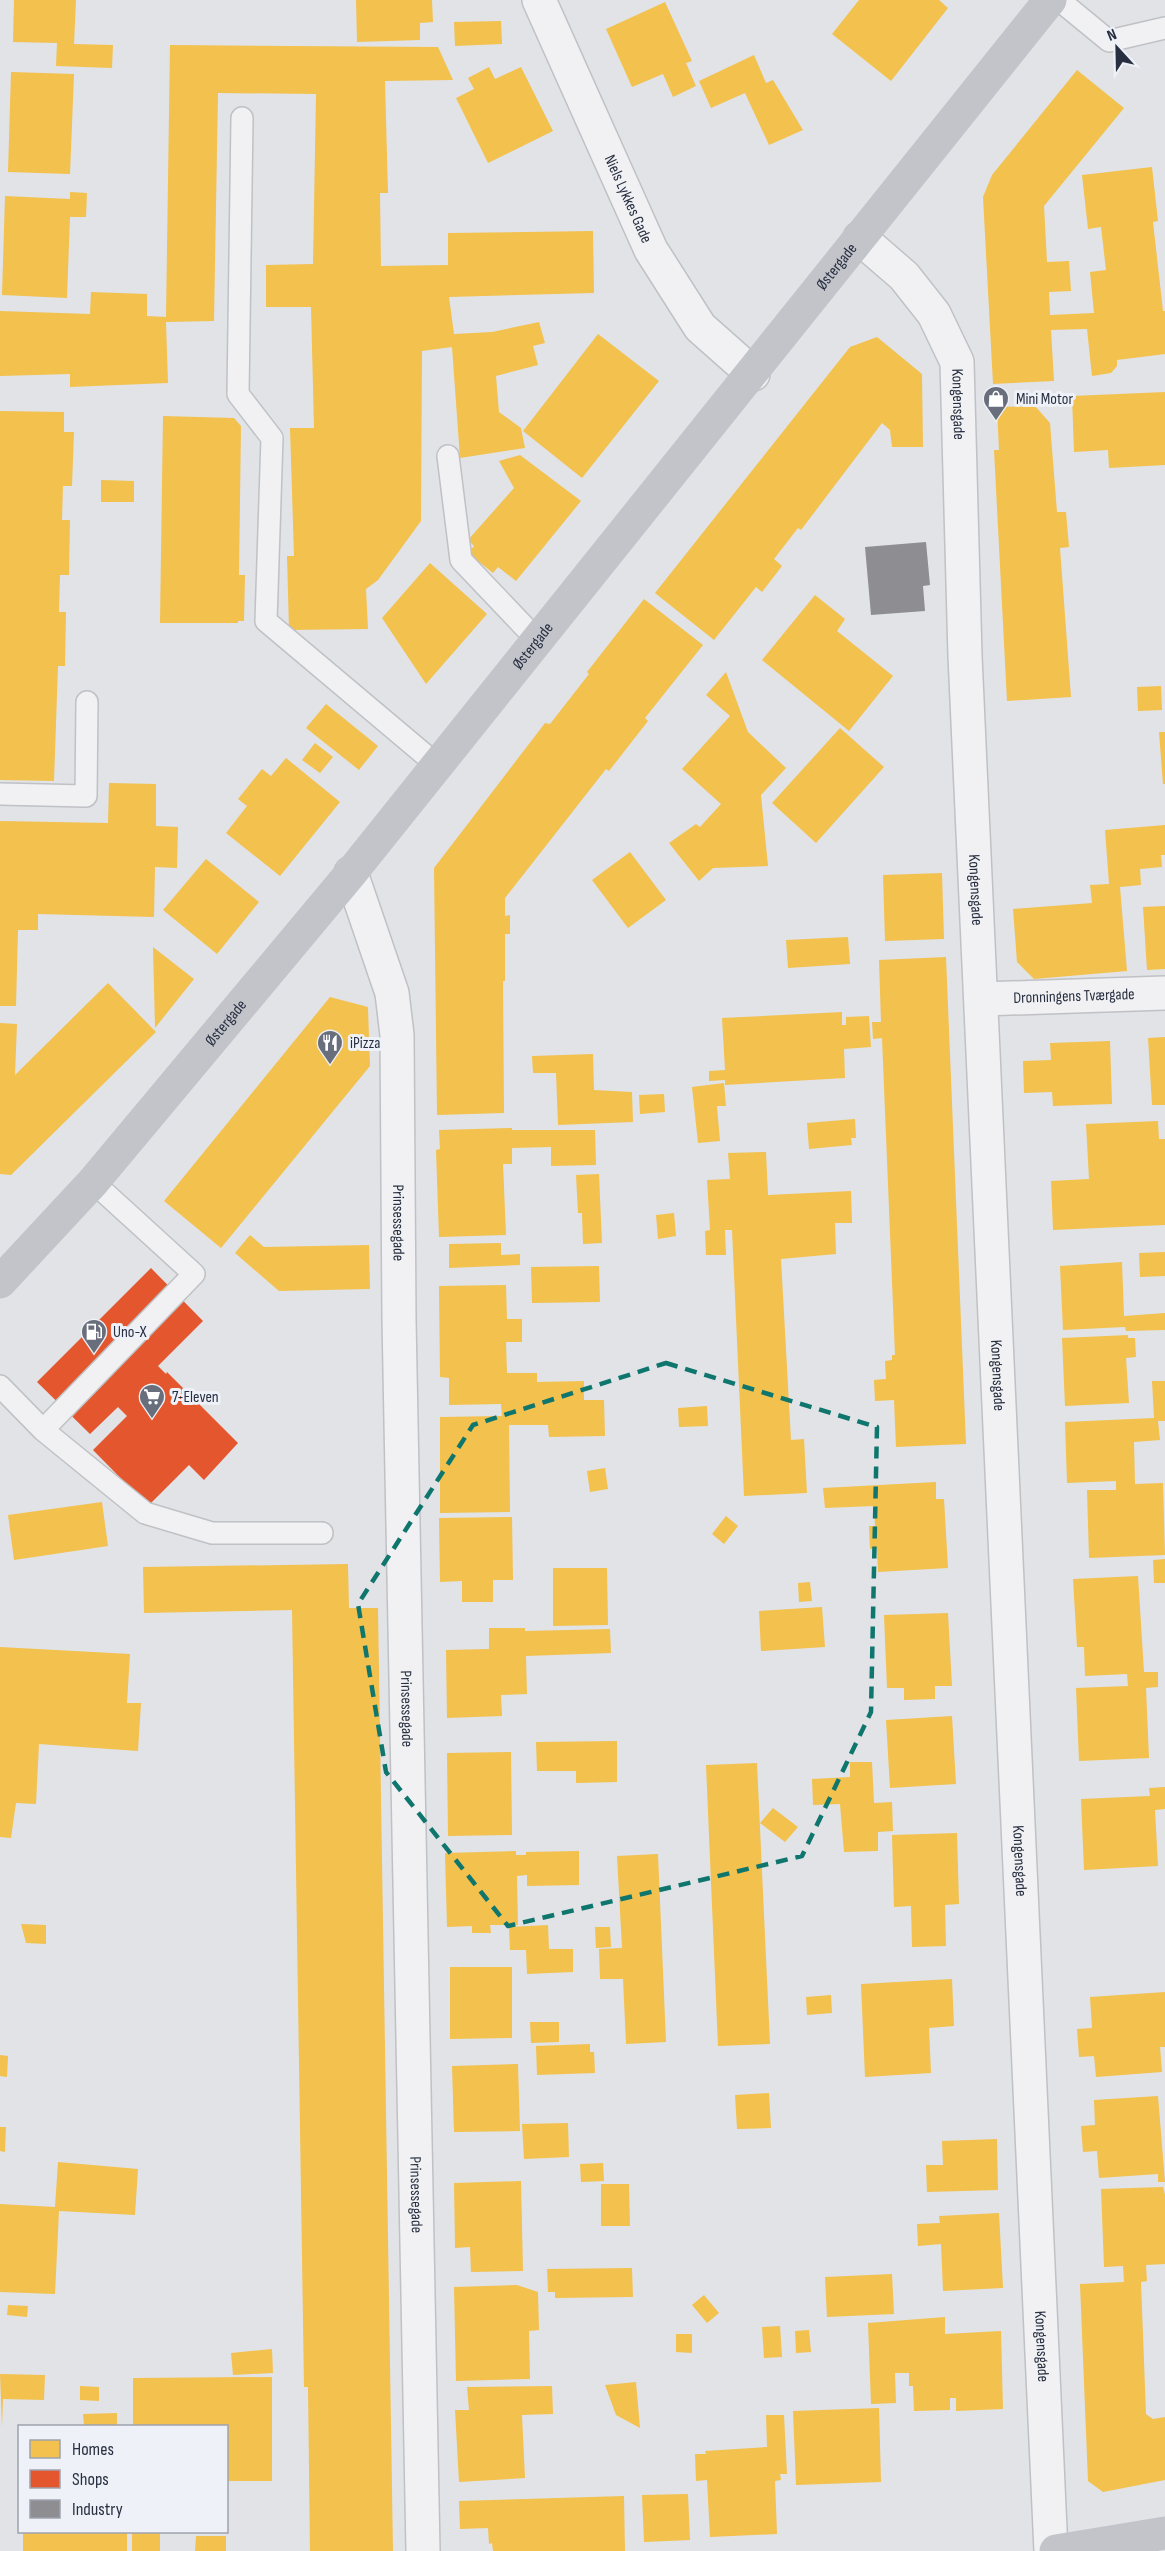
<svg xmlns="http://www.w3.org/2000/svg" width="1165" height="2551" font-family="'Sofia Sans Condensed',sans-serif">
<rect width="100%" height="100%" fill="#e1e3e7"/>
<path fill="#f2c14e" d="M14 0H76L74 44 113 45 112 68 56 66 57 43 13 42Z
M356 0H432L433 22 420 23V40L357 42Z
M859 0H939L948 8 891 81 832 34Z
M665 2 692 61 686 63 696 86 673 97 663 74 632 87 606 29Z
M501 21 502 44 455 46 454 22Z
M170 45 438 47 453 80 385 81 388 193H380L381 266 448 265V233L593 231 594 293 449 297 454 334 492 332 539 322 545 343 533 346 538 365 496 376 499 412 521 428 525 448 460 458 452 347 422 351 421 521 378 580 366 589 368 629 289 630 287 556H294L290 428H314L311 307H266V265L313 264 316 94 218 93 214 321 166 322 168 383 70 387V374L0 376V311L90 314 91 292 147 294V316L166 317Z
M754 55 766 83 773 80 803 130 769 145 745 93 711 108 699 81Z
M489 67 495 79 521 67 553 131 488 163 456 98 474 89 468 78Z
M1077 70 1124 108 1044 206 1047 262 1069 261 1071 291 1049 292 1050 315 1094 313 1090 272 1106 270 1101 227 1088 229 1082 175 1152 167 1158 221 1153 222 1163 311H1165V354L1117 360V366L1111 373 1092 376 1087 329 1051 330 1054 381 993 384 983 197 992 175Z
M11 72 74 74 70 174 8 172Z
M70 192 87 193 86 217H70L67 298 2 295 5 196 70 199Z
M598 334 659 381 582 478 523 431Z
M877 337 922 374 923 447H892L890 430 882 423 801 530 798 528 774 559 782 566 762 592 756 587 714 640 655 593 850 347Z
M1165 392V465L1109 468 1108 450 1074 452 1072 396Z
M1035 406 1050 423 1057 512H1066L1069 547 1060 548 1071 697 1007 701 994 450H999L997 407Z
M0 411 64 412V432H74L72 486H63L62 520H70L69 575H60L59 612H66L65 666H58L54 781 0 780Z
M163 416 234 418 241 426 239 575H245L244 621H238V623H160Z
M520 455 581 501 516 581 498 567 493 573 468 553 474 546 468 540 514 488 499 461Z
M101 480 134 481V502H101Z
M430 563 487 614 426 684 382 618Z
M815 595 845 619 837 631 893 676 849 731 762 660Z
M644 599 703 645 645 718 648 721 609 771 606 769 505 898V916L510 915V934H505V981H503L504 1113 437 1115 434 868 545 723 550 724 589 674 587 672Z
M726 672 748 732 786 768 761 795 768 866 713 868 699 881 669 843 696 824 700 827 721 804 682 769 730 716 706 695Z
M1161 686 1162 710 1138 711 1137 687Z
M326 704 378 746 359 770 306 728Z
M840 728 884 767 816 843 772 803Z
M1159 732H1165V784H1163Z
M315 743 333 757 320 773 302 760Z
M286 758 340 802 280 876 226 833 247 806 238 799 262 769 271 776Z
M109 783 156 784V826L178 827 177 868 155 867 154 917 38 914V930H18L16 1006H0V821L108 823Z
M1165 825V855H1161L1162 867 1140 869 1141 885 1120 887 1127 971 1034 979 1017 962 1013 909 1092 903 1090 885 1109 884 1105 830Z
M630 852 666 900 628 928 592 880Z
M206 859 259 902 217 954 163 910Z
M942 873 944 939 885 941 883 875Z
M1165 906V969L1147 970 1143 907Z
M848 937 850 964 788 968 786 940Z
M153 947 194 979 155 1028Z
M946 957 966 1444 896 1447 894 1400 875 1401 874 1380 886 1379 885 1361 892 1360V1355H895L882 1038 873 1039 872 1022H881L879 960Z
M108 983 156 1032 11 1175 0 1174V1023L17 1024 15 1075Z
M330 997 368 1007 370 1066 221 1248 164 1201Z
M842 1012V1025H846V1017L869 1016 871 1047 844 1049 845 1078 725 1085V1080L709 1081V1071L725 1070 722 1018Z
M1165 1037V1105H1152L1148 1038Z
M1110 1041 1112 1104 1053 1106 1052 1092 1024 1093 1023 1061 1051 1060 1050 1043Z
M593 1054 594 1090 632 1092 633 1122 558 1125 556 1073H533L532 1056Z
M724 1083 726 1106H717L720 1141 698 1143 692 1087Z
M664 1094 665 1112 640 1114 639 1095Z
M855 1119 856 1138H851L852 1145 809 1149 807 1123Z
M1158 1121 1159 1139H1165V1225L1053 1230 1051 1181 1089 1179 1086 1124Z
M512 1128V1130H595L596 1165 551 1166V1147L512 1148V1164H503L506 1235 439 1237 436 1150 440 1149 439 1130Z
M766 1152 768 1195 851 1191 852 1223H835L836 1254 781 1259 791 1440 804 1439 807 1493 744 1496 732 1230H725L726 1255H706L705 1231 710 1230 707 1180 730 1179 728 1153Z
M599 1174 602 1243 583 1244 582 1213H578L576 1175Z
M674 1213 676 1236 658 1239 656 1215Z
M250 1235 264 1247 369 1245 370 1289 279 1291 235 1253Z
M501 1243V1255L520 1254V1265L449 1268V1244Z
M1165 1252V1276L1140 1277 1139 1253Z
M1122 1262 1124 1316 1165 1313V1330L1126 1331 1125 1327 1063 1330 1060 1266Z
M599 1266 600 1302 532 1303 531 1267Z
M506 1285 507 1319H522V1342H506L507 1373H537V1382L584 1381V1400H604L605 1436 549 1437 548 1425H509L510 1512 440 1513V1417L502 1416 501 1404 449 1405V1378L440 1377 439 1286Z
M1128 1335V1338H1135L1136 1357 1126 1358 1129 1403 1065 1406 1062 1338Z
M1152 1381H1165V1421H1158L1160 1440 1134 1442 1135 1484 1163 1483 1165 1555 1089 1558 1087 1490H1116V1481L1067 1483 1065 1422 1154 1418Z
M707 1406 708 1426 679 1427 678 1408Z
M605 1468 608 1489 590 1492 587 1471Z
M936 1482V1499H944L948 1568 878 1572 877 1549H870L869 1526H875L874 1506 825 1508 823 1488Z
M102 1502 108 1546 14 1560 8 1515Z
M726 1516 738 1526 724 1544 712 1534Z
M512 1517 513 1580H493V1602H462V1581L440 1582 439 1518Z
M1165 1559V1583H1154L1153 1560Z
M348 1564 349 1608H378L393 2551H310L308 2387H304L292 1610 144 1613 143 1567Z
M553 1568H607L608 1625 553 1626Z
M1138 1576 1144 1672H1158V1687L1146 1688 1149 1758 1079 1761 1076 1688 1128 1686 1127 1674 1085 1676 1084 1647H1077L1073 1579Z
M810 1582 812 1601 799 1602 798 1583Z
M822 1607 825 1647 761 1651 759 1611Z
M948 1613 952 1686H935V1699L904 1700V1688H887L884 1615Z
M489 1628H525V1631L610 1629 611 1653 526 1656 527 1694 501 1695 502 1716 447 1718 446 1650 489 1649Z
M0 1647 130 1654 127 1703H141L138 1751 39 1744 36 1804 16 1803 11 1838 0 1837Z
M952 1716 956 1784 890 1788 886 1720Z
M617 1741V1782L576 1783V1771H537L536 1742Z
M511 1752 512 1835 448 1836 447 1753Z
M850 1762H872L874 1803 892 1802 893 1831 878 1832V1851L844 1852 840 1804 813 1805 812 1779 850 1777Z
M757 1763 770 2044 718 2046 706 1765Z
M1165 1787V1809L1155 1810 1158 1866 1084 1870 1081 1799 1150 1796 1149 1788Z
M773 1808 798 1827 785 1842 760 1823Z
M957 1833 959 1904 945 1905 946 1946 912 1947 911 1906 894 1907 892 1835Z
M516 1851V1855H526V1852L579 1851V1885L527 1886V1875L517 1876 518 1925H490L491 1933H472V1926L447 1927 445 1853Z
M658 1854 666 2042 626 2044 623 1979H600L599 1949 622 1948 617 1856Z
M21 1924 46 1925V1944L26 1943Z
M548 1925 549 1949H573V1972L527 1974 526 1950H510L509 1927Z
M595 1927H610L611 1947 596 1948Z
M450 1967H512V2038L450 2039Z
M952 1979 954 2026 929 2028 931 2073 865 2077 861 1984Z
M1165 1992V2047H1160L1162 2072 1096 2077 1094 2056 1079 2057 1077 2029 1092 2028 1090 1997Z
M831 1995 832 2013 807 2015 806 1997Z
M530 2022H559V2042L531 2043Z
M590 2044V2052H594L595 2073 537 2075 536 2046Z
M0 2055 8 2056 7 2077 0 2076Z
M518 2064 520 2131 454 2132 452 2066Z
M769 2093 771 2128 737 2129 735 2095Z
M1158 2096 1165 2182H1158V2174L1099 2178 1097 2151 1083 2152 1081 2126 1095 2125 1094 2100Z
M568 2123 569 2157 524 2159 522 2124Z
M0 2127H6L5 2152 0 2151Z
M997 2139 998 2190 927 2192 926 2165H943L942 2141Z
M58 2162 138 2169 135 2215 59 2211 55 2294 0 2292V2204L55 2207Z
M603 2163 604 2181 581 2182 580 2164Z
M521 2181 523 2271 471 2272 470 2247 455 2248 454 2183Z
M601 2184H629L630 2226H601Z
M1163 2187 1165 2195V2264L1146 2265 1147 2281 1141 2282 1146 2414 1153 2419 1165 2417V2480L1103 2492 1088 2481 1080 2284 1124 2282 1123 2266 1104 2267 1101 2189Z
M999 2213 1003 2288 943 2291 941 2244 918 2246 917 2224 940 2223 939 2216Z
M632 2268 633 2297 555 2298V2292H548L547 2269Z
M892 2274 894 2314 827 2317 825 2277Z
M517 2285 538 2292 539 2330 529 2331 530 2379 456 2381 454 2287Z
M704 2295 719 2313 707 2323 692 2305Z
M8 2305 28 2306 27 2317 7 2315Z
M945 2317V2334L1001 2331 1003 2409 956 2411V2398H950V2410L914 2411 913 2386H909V2373H895L896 2403 871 2404 868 2323Z
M780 2326 782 2357 764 2358 762 2327Z
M809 2330 811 2352 796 2353 795 2331Z
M676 2334H692V2353L676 2352Z
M272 2349 273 2373 233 2375 231 2353Z
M0 2374 45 2375 44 2400 3 2399 2 2427Z
M272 2377V2481H226V2426H133V2378Z
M636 2382 640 2428 616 2415 605 2385Z
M80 2386 99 2387V2401L80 2400Z
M552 2386 553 2414 522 2415 525 2478 459 2482 455 2410H469L467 2387Z
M879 2408 881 2482 796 2485 793 2411Z
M117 2413V2426H84L83 2414Z
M766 2415H784L787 2474H780L781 2480 775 2481 777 2534 710 2537 707 2480 696 2481 695 2454H706L705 2451 767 2447Z
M688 2494 690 2540 644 2542 642 2495Z
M624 2496 625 2551H493L492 2543 489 2544 488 2528 460 2529 459 2501Z
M23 2532 127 2533V2551H23Z
M132 2532H160V2551H132Z
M196 2536H226V2551H195Z"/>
<path fill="#e4572e" d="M151 1268 203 1321 158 1366 166 1374 167 1372 238 1443 204 1480 189 1465 148 1506 93 1450 127 1416 118 1407 90 1434 37 1382Z"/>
<path fill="#8d8d92" d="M926 542 930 585 923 586 925 611 871 615 865 547Z"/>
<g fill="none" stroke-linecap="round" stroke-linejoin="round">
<defs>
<path id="lane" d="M1059 0 1109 41 1165 28
M242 118 238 394 272 438 266 621 437 765
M448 456 461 560 538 641
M0 794 86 796 87 702
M0 1386 43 1430 194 1274 93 1182
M43 1430 145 1513 212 1533H322"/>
<g id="street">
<path id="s1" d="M539 0 651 250 700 327 753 374"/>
<path id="s2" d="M860 238 904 276 934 314 957 362 965 656 1051 2551"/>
<path id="s3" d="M351 873 392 993 397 1035 399 1319 423 2551"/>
<path id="s4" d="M982 999 1165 993"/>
</g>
</defs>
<use href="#lane" stroke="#bfc1c5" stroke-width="24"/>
<use href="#street" stroke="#bfc1c5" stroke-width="36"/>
<use href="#lane" stroke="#f1f1f3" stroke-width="21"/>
<use href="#street" stroke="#f1f1f3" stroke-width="33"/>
<g stroke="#c2c4c9" stroke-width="33">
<path id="s5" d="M0 1282 93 1182 351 873 1050 0"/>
<path d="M1056 2551 1165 2533"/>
</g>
</g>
<path fill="none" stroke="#0f766e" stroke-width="4.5" stroke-dasharray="12 8" stroke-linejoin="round" d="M666 1363 877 1427 871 1712 802 1856 508 1926 386 1772 358 1604 473 1425Z"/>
<defs>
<symbol id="shop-pin" viewBox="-11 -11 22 30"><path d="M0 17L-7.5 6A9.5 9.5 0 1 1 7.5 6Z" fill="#686e7b" stroke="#eef1f7"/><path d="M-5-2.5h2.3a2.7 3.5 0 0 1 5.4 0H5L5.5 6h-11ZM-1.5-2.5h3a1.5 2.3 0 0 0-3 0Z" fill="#fff"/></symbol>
<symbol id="restaurant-pin" viewBox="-11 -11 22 30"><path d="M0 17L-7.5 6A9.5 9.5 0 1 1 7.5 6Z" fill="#686e7b" stroke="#eef1f7"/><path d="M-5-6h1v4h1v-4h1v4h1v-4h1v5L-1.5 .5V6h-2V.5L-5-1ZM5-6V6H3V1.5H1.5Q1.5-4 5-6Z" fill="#fff"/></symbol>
<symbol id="fuel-pin" viewBox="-11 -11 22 30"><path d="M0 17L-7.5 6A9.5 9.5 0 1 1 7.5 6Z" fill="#686e7b" stroke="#eef1f7"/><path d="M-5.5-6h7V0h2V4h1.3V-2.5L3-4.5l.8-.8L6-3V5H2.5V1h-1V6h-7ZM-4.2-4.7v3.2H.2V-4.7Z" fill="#fff"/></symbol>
<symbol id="supermarket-pin" viewBox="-11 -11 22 30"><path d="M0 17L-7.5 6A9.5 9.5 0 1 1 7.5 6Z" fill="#686e7b" stroke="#eef1f7"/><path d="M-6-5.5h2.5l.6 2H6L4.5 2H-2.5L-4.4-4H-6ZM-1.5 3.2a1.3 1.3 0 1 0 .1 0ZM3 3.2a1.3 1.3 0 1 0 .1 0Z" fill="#fff"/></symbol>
</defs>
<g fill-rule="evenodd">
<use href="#shop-pin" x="981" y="384" width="30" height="40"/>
<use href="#restaurant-pin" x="315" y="1028" width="30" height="40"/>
<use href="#fuel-pin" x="79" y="1317" width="30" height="40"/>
<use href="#supermarket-pin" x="137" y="1382" width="30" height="40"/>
</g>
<g text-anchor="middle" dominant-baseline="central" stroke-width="6" stroke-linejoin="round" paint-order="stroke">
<g font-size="16" fill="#272f41" stroke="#eef1f7">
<text stroke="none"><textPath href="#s1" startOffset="218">Niels Lykkes Gade</textPath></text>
<text stroke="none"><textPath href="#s5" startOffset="1316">Østergade</textPath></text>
<text stroke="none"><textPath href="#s2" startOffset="202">Kongensgade</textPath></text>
<text stroke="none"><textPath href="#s5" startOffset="830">Østergade</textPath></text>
<text stroke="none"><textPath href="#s2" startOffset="688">Kongensgade</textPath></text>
<text stroke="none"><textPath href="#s4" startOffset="92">Dronningens Tværgade</textPath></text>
<text stroke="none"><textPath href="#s5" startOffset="344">Østergade</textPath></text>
<text stroke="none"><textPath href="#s3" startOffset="357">Prinsessegade</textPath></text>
<text stroke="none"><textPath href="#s2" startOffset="1174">Kongensgade</textPath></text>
<text stroke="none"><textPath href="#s3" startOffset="843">Prinsessegade</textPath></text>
<text stroke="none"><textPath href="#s2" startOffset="1660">Kongensgade</textPath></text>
<text stroke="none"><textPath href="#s3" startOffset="1329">Prinsessegade</textPath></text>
<text stroke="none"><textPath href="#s2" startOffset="2146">Kongensgade</textPath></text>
</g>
<g font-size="16" fill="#272f41" stroke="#eef1f7" text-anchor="start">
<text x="1016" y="399">Mini Motor</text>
<text x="350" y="1043">iPizza</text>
<text x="113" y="1332">Uno-X</text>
<text x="172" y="1397">7-Eleven</text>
</g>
</g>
<rect x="18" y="2425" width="210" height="108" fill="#eef1f7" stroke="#9ea3ae" stroke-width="1.5"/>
<rect x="30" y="2440" width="30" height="18" fill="#f2c14e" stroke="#9ea3ae" stroke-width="1.5"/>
<text x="72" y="2455" font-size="18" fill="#272f41">Homes</text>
<rect x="30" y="2470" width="30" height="18" fill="#e4572e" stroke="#9ea3ae" stroke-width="1.5"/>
<text x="72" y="2485" font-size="18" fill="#272f41">Shops</text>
<rect x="30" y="2500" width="30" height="18" fill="#8d8d92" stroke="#9ea3ae" stroke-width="1.5"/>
<text x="72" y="2515" font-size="18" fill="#272f41">Industry</text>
<g transform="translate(1117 48) rotate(338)" stroke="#eef1f7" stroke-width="4.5" paint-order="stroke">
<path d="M0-4.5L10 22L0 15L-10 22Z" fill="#272f41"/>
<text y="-9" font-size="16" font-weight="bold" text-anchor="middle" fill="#272f41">N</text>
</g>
</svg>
